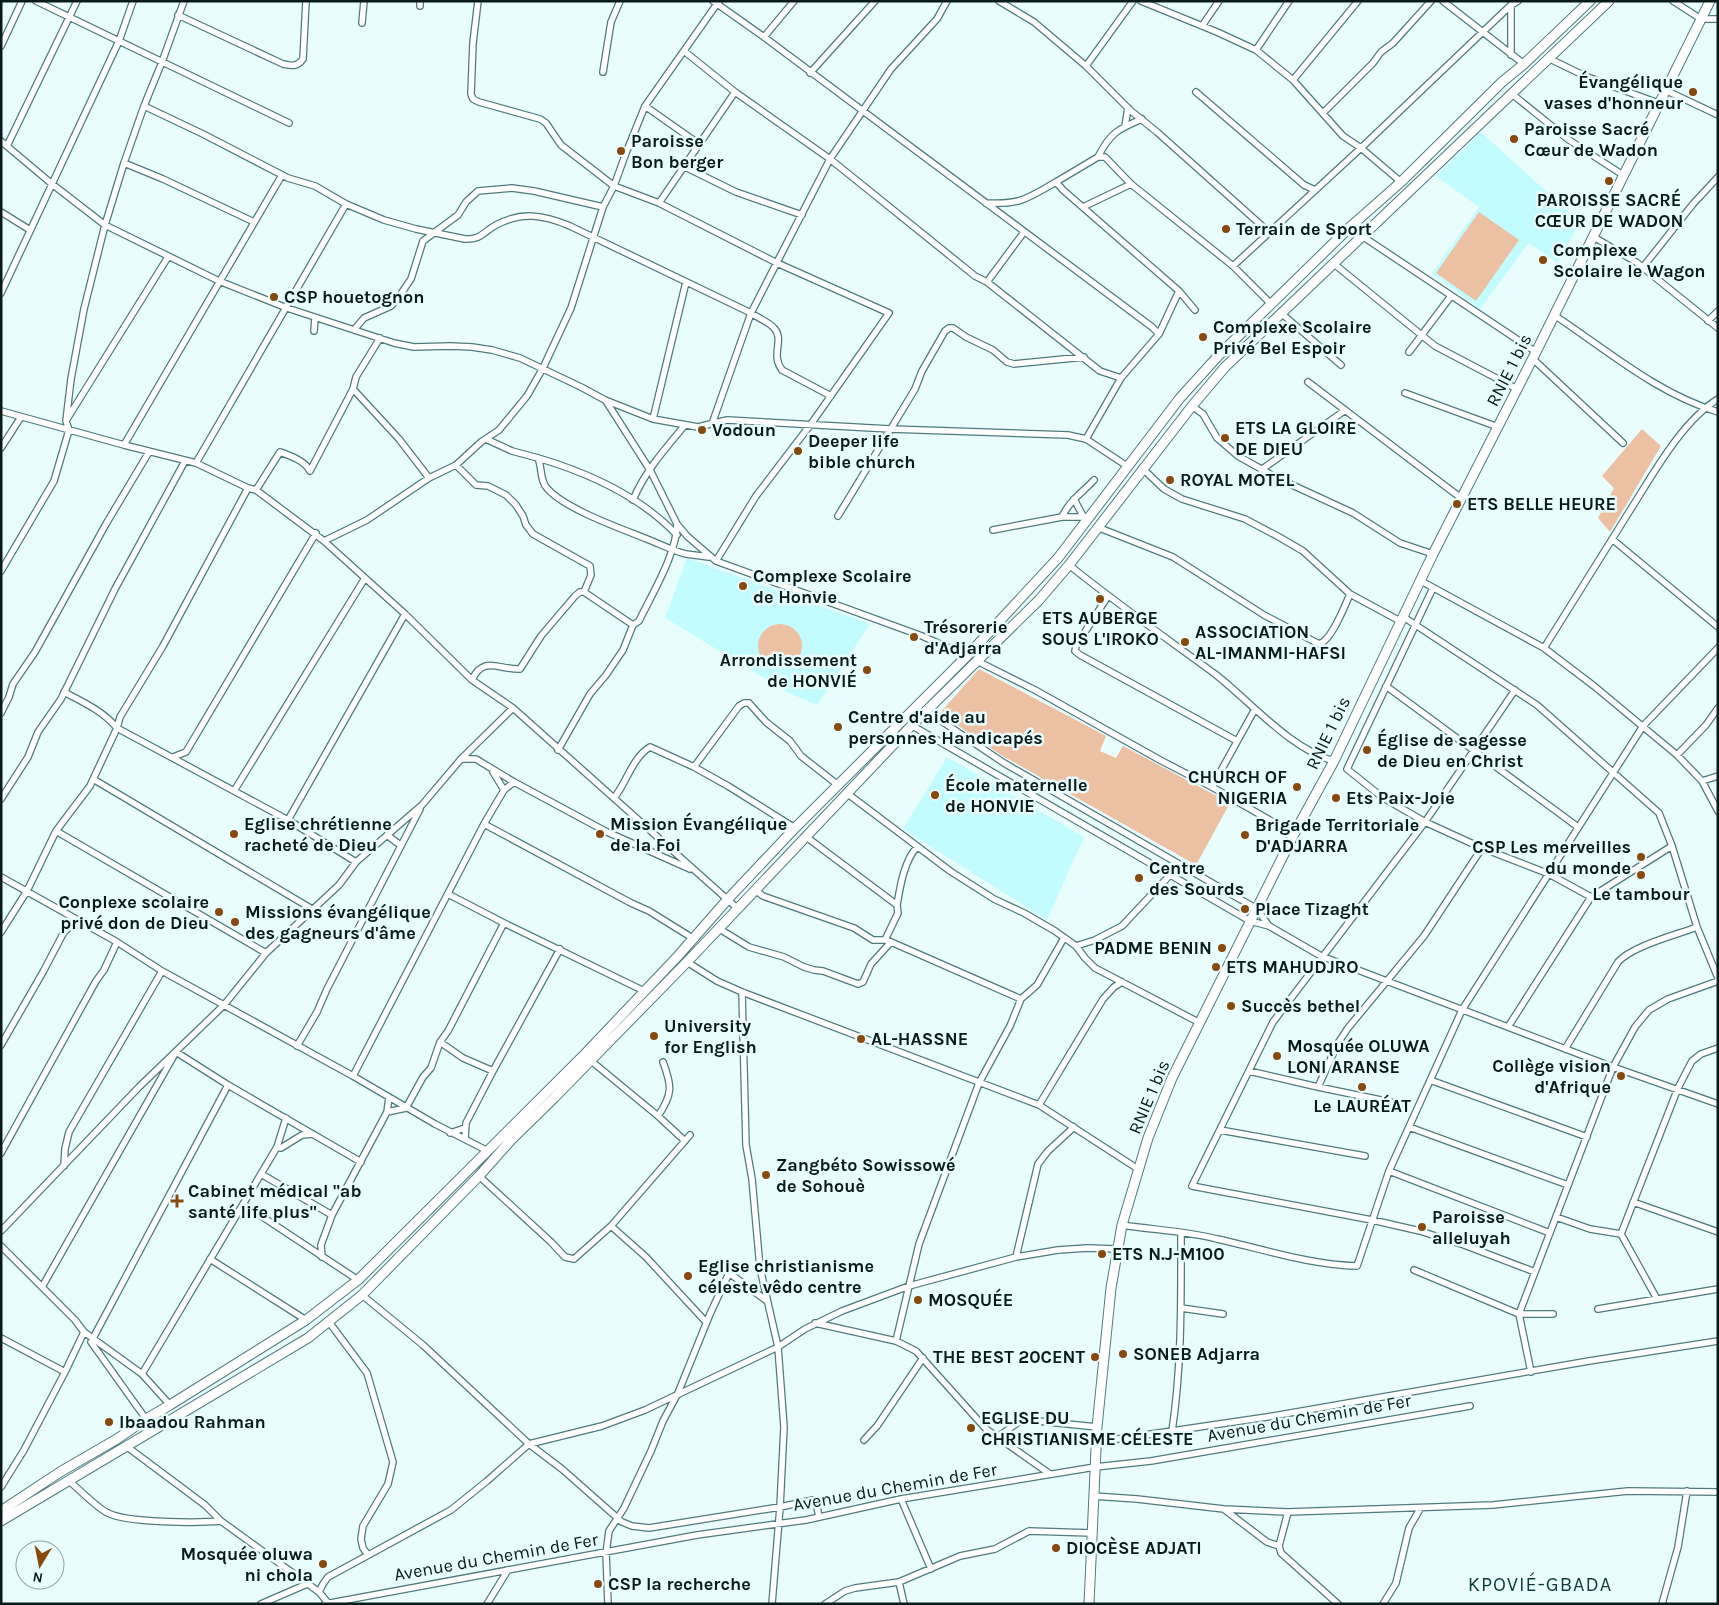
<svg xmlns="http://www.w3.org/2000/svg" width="1719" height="1605" font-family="Karla,sans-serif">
<rect width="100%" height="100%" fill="#eafdfd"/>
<path fill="#c3fcff" d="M1481 132 1580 222 1558 263 1529 243 1480 309 1432 273 1479 207 1436 176Z
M687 558 870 624 817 705 787 692 665 618Z
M947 757 1084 837 1047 920 903 829Z"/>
<path fill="#ebc0a3" d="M1479 212 1519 240 1476 301 1436 273Z
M1642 429 1661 446 1610 532 1598 518 1614 488 1602 476Z
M758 646a22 22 0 1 1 44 0a22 22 0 1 1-44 0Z
M979 669 1106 736 1100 751 1116 758 1123 746 1230 803 1196 865 1001 755 940 713Z"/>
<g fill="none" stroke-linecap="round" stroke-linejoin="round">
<defs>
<path id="street" d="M36 1 289 123
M478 1 473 43 471 94 473 99 479 102 540 119 546 123 561 145 614 186 659 203 777 263 889 313 811 424 756 496 716 561
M713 1 764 37 1152 327 1159 334
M999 1 1034 22 1086 66
M1133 1 1086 66 1131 111 1157 132 1270 233
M1141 1 1217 32 1256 50 1293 80 1343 136 1361 148 1401 182
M1443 1 1524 64
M1673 1 1701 19H1718
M420 6V1
M178 15 283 64C292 66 297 67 303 59L306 1
M362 23 364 1
M1202 26 1219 1
M764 37 794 1
M1 46 22 1
M1256 50 1289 1
M684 51 735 92 830 159 975 276 987 282 1100 371 1121 378
M1511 55V5
M1550 59 1585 76 1658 103
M603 72 611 22 620 1
M810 73 875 1
M1293 80 1358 1
M1665 90 1718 115
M1196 92 1304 185 1315 190
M1512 94 1569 140 1623 175
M144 106 203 134 288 178 315 186 346 204 384 220 416 229 465 239C481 240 483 232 496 225 522 211 544 215 570 226L751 313C758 318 769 322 774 328 785 340 770 354 782 370L831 396
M645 106 699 144
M1323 113 1373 63 1381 52 1393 43 1431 1
M1125 126 1128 108
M1 141 52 184 105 225 219 281 287 308 394 343 414 347 451 346 472 347 492 350 520 358 581 387 605 400 653 419 698 427 727 420 890 429 1068 435 1086 439 1127 466
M7 146 77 1
M1098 157C1110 133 1118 129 1142 119
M124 163 163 179 254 222
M683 166 736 192 802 215
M1056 182 1098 157H1105L1131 184 1233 266
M659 203 735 92
M986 203C1021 205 1028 198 1056 182L1063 190 1179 291 1195 310
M1083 207 1131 184
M1 212 30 230
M1362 236 1536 352
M1592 236 1636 262 1718 328
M1333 263 1435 346 1517 389
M1643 267 1693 204 1718 177
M987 282 1024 232
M1 293 119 41 133 1
M1271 304 1233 266 1361 148 1511 5 1518 1
M1281 313 1341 365
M1554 315C1607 350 1656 393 1718 412
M1708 321 1718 311
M354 330 364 318 391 306 398 298 411 279 423 241 458 215 466 202 478 191 512 188 534 191 603 207
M314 331 315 318
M1409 352 1451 296
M1533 359 1623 443
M1308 382 1461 498
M353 389 399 439 429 478
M1405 393 1498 427
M606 401 650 470 677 524 687 536 716 561 922 636 967 656
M1192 406 1203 414 1217 438 1238 456 1277 478 1353 513 1400 543 1433 554
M1 411 124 445 196 463 248 488 256 490 324 541 405 614 472 680 513 708 737 908
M67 419 168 257
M653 419 686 282
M712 424 751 313 830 159 891 69 937 19 947 1
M486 439 512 451 538 458C542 467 540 480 546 487 562 508 622 529 647 539 660 544 673 551 686 554 694 555 702 556 709 557
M1086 439 1121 378 1159 334 1179 291
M124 445 282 175
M1 448 21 417
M538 458C589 473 640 496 677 535
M196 463 346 204
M456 465 476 485 488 486 506 495 516 505 523 516 526 525 533 534 590 566 591 575 584 592 633 625
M1142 468 1164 489 1182 499 1245 519 1279 537 1303 551 1350 594 1400 621
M1261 470 1344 411
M256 490 280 452C291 456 305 461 310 471L353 389 356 377 380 338
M1074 499 1083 516
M633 500C645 471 665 449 685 425
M838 516 915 389 922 371 945 331 949 328H953L966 337 993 350 1007 362 1014 364 1084 357
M1062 517C1069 501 1083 492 1094 480
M1097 527 1173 557 1264 615 1319 644C1331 641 1345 606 1350 594
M993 530 1062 517H1088
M1612 539 1718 627
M324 541 367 520 429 478 456 465 481 442 499 430 527 396 543 368 571 308 603 207 614 186 626 153 645 106 719 1
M1069 565C1116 603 1166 638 1215 674 1251 702 1290 749 1334 761
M1 571 54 481 69 430 66 421 71 379 84 309 105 225 124 163 144 106 162 62 184 1
M1421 581 1544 648 1594 686 1677 755 1702 781 1718 811
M1433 588 1347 769 1382 797 1425 822 1482 848 1549 874 1591 897
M1108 596 1076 646 1075 651 1080 655 1237 741
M1402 616 1537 705 1659 813 1672 846 1697 927 1718 978
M1544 648C1572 603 1601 557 1629 512 1652 476 1681 422 1718 399
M977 661 1035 690 1160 760 1212 787 1294 834
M472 680C483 655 499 670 520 669L541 636 575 596 580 592H584
M1386 686 1578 827
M1515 690 1425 822 1273 1022 1192 1186 1372 1220 1420 1231 1464 1245 1535 1272
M64 692C83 702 103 711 117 728L288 820 356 862
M925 710 1004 763 1257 909 1269 926
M1 713 9 697 13 684 35 652 106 524 149 452
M911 725 1250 921 1269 926 1321 956 1613 1067 1718 1104
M558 750 590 694 606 675 623 650 633 625 639 621C652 594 677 553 677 524
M1677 755 1706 725 1718 708
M173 757 186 752 316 533
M461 759H476L514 782 607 832 690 869
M694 767 739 706 744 703H749L766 722 790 741 801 756 838 785
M493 772 504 790
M93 779 312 909
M1702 781 1718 776
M1212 787 1255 709
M234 791 365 578
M848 794 950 871 994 899 1024 913 1055 931 1076 946 1085 958 1095 968 1200 1023
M614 798C627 782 632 758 650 747L694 767 728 786 795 828
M1 799 28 757 38 732 61 699 115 589 185 461
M288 820 405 614
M484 824 631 903 649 911 694 939
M56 831 266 953
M387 835 400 845
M805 836 897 905 898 913 885 940
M1 877 117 942 162 971 353 1076 435 1124 486 1150
M755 890 763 896 854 928 873 940H885L891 942 1021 999
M448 894 504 923 644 991
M897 905C900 887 904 861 917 847
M718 928 749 947 784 957 804 967 814 970 823 971 858 984 863 982 871 964 891 942
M1 932 27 891 56 831 90 786 117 728 120 717 163 646 248 488
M1076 946 1095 940 1122 926 1170 875
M687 962 717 981 742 992 1039 1105 1138 1169
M742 992 746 1145 752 1179 760 1268 778 1347 784 1427 780 1507 772 1604
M1508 1027 1591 897 1672 846
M440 1042 463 1058 493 1071
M1 1045 43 972 64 932 70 927 83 923
M297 1046 317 1012 327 989 420 809
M1565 1049 1618 962C1632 946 1676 935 1697 927
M590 1060 658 1116 685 1141
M1249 1071 1318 1087 1400 1104
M353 1076 484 824 504 790 514 782
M1430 1080 1587 1137
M1318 1087 1338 1043 1348 1028 1424 936 1482 848
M1039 1105 1103 999 1114 987 1122 982
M387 1112 406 1108 423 1077 431 1068 440 1042 448 1031 504 923
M658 1116C673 1094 672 1086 663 1062
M1409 1127 1568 1185
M1220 1130 1365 1156
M450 1133 465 1128
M465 1139 466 1123 493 1071 560 949
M277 1147 281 1148 302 1135 313 1134
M1 1153 96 981 104 970 117 942
M64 1166 65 1149 69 1132 162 971
M1389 1171 1550 1233
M261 1174 332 1215
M479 1176 551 1242 565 1257 574 1259 611 1226 690 1135
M1633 1202 1718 1232
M243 1204 358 1280
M1556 1217 1590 1229 1621 1234
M1122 1225C1154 1230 1186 1231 1217 1239 1263 1249 1310 1265 1357 1266L1389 1171 1462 1010 1643 726 1718 648
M611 1226 646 1257 706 1322
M1 1231 139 1087 224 1005 266 953 339 885 356 862 422 805 461 759 513 708
M1621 1234 1678 1088 1692 1061 1701 1054 1718 1048
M1621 1234 1657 1299
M1 1246 75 1320 84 1332 142 1374 170 1405
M322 1257 321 1245 332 1215 387 1112 389 1097
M1016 1257 1038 1164 1048 1151 1074 1127
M210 1259 306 1320
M1414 1270 1519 1314H1553
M42 1287 176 1052 228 1085 361 1162
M362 1295 423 1345 529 1444 562 1469 622 1522 632 1526 649 1528 780 1507 813 1500 816 1502 819 1517
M1181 1308 1223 1314
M1598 1309 1718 1289
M329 1322 367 1373 393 1462 388 1484 363 1526 361 1539 363 1548 368 1555
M815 1323 896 1341 916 1351 986 1429 1050 1474
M1 1338 65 1372
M896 1341 919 1244 979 1083 1010 1026 1021 999 1037 985 1064 938
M1531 1372 1519 1314 1613 1067 1635 1027 1649 1010 1668 999 1718 981
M142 1374 277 1147 286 1118
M146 1419 91 1342 228 1085
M1172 1431C1182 1366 1181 1299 1181 1233
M999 1436 1020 1421 1028 1420 1097 1427
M864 1440 877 1426 923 1358
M1097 1442 1267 1417 1589 1361 1718 1341
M126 1446 205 1505 221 1521 319 1592 328 1603
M69 1481C79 1489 98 1509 108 1513 127 1523 198 1523 221 1521
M1 1487 24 1450 65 1372 84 1332
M1093 1496 1137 1499 1224 1509 1288 1512 1493 1505 1628 1491 1718 1492
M901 1499 931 1569
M1225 1510 1267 1542 1279 1546
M1288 1512 1279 1546 1281 1553 1338 1604
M899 1582 904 1604
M319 1592 323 1584 328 1577 451 1510 487 1481 529 1444 602 1426 645 1410 778 1347 805 1329 842 1311 909 1286 1016 1257 1058 1250 1087 1248 1117 1249
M261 1604 307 1584
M325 1604 697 1535 806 1520 901 1499 1095 1467 1151 1461 1470 1406
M487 1604 508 1570
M608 1604 606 1553 609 1531 624 1508 651 1451 663 1421 678 1393 710 1314 729 1273 767 1301
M825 1604 845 1591 855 1588 899 1582 960 1556 995 1549 1029 1531 1092 1533
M1383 1604 1396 1583 1409 1528 1420 1509
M1662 1604 1678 1547 1687 1491"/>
<path id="primary" d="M1 1511 60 1472 117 1439 146 1419 170 1405 306 1320 358 1280 583 1056 678 956 728 899 795 828 967 656 1058 558 1180 398 1219 355 1350 227 1401 182 1502 82 1524 64 1590 1
M1 1521 308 1338 362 1295 479 1176 511 1140 554 1098 687 962 912 725 1039 600 1069 565 1192 406 1225 367 1609 1
M1089 1604 1097 1427 1111 1288 1122 1225 1148 1138 1172 1078 1294 834 1334 761 1433 554 1536 352 1710 1"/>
</defs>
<use href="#street" stroke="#4f7a7c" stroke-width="8"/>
<use href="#primary" stroke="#4f7a7c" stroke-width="11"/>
<use href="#street" stroke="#fff" stroke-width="5.5"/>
<use href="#primary" stroke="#fff" stroke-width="9"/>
</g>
<g fill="#88490f" stroke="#eafdfd" stroke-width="2">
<circle cx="1693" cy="92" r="5"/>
<circle cx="1514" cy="139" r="5"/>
<circle cx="621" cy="151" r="5"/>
<circle cx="1609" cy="181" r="5"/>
<circle cx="1226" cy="229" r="5"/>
<circle cx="1543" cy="260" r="5"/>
<circle cx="274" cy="297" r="5"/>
<circle cx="1203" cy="337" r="5"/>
<circle cx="702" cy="430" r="5"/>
<circle cx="1225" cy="438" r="5"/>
<circle cx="798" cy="451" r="5"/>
<circle cx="1170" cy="480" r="5"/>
<circle cx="1457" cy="504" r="5"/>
<circle cx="743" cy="586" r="5"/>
<circle cx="1100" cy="599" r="5"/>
<circle cx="914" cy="637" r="5"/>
<circle cx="1185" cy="642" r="5"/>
<circle cx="867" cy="670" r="5"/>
<circle cx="838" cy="727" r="5"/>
<circle cx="1367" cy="750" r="5"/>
<circle cx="1297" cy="787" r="5"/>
<circle cx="935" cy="795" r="5"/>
<circle cx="1336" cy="798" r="5"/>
<circle cx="234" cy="834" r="5"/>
<circle cx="600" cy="834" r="5"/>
<circle cx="1245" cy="835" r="5"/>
<circle cx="1641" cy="857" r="5"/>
<circle cx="1641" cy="875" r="5"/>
<circle cx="1139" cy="878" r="5"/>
<circle cx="1245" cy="909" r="5"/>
<circle cx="219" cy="912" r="5"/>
<circle cx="235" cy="922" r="5"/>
<circle cx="1222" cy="948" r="5"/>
<circle cx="1216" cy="967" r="5"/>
<circle cx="1231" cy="1006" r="5"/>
<circle cx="654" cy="1036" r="5"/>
<circle cx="861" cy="1039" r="5"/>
<circle cx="1277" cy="1056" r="5"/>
<circle cx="1621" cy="1076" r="5"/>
<circle cx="1362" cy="1087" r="5"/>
<circle cx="766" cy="1175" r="5"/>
<path d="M174.5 1193.5h5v5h5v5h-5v5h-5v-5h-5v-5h5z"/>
<circle cx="1422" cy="1227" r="5"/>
<circle cx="1102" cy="1254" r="5"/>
<circle cx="688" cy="1276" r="5"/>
<circle cx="918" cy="1300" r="5"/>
<circle cx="1123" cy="1354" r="5"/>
<circle cx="1095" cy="1357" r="5"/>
<circle cx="109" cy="1422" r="5"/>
<circle cx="971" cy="1428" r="5"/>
<circle cx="1056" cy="1548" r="5"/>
<circle cx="323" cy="1564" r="5"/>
<circle cx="598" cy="1584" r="5"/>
</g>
<g text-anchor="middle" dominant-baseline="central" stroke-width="5" stroke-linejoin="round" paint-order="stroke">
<g font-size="18" font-weight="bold" fill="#081a1b" stroke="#eafdfd" text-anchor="start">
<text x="1683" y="82" text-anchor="end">Évangélique<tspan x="1683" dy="21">vases d'honneur</tspan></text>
<text x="1524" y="129">Paroisse Sacré<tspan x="1524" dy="21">Cœur de Wadon</tspan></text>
<text x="631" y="141">Paroisse<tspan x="631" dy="21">Bon berger</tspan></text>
<text x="1609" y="200" text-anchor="middle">PAROISSE SACRÉ<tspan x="1609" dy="21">CŒUR DE WADON</tspan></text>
<text x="1236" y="229">Terrain de Sport</text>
<text x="1553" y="250">Complexe<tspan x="1553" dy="21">Scolaire le Wagon</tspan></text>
<text x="284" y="297">CSP houetognon</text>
<text x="1213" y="327">Complexe Scolaire<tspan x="1213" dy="21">Privé Bel Espoir</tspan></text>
<text x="1235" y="428">ETS LA GLOIRE<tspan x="1235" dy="21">DE DIEU</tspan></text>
<text x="712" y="430">Vodoun</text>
<text x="808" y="441">Deeper life<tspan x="808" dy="21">bible church</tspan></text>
<text x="1180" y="480">ROYAL MOTEL</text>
<text x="1467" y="504">ETS BELLE HEURE</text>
<text x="753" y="576">Complexe Scolaire<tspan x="753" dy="21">de Honvie</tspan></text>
<text x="1100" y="618" text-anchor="middle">ETS AUBERGE<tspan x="1100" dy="21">SOUS L'IROKO</tspan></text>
<text x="924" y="627">Trésorerie<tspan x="924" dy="21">d'Adjarra</tspan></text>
<text x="1195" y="632">ASSOCIATION<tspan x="1195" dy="21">AL-IMANMI-HAFSI</tspan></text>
<text x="857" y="660" text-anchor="end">Arrondissement<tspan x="857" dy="21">de HONVIÉ</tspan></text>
<text x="848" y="717">Centre d'aide au<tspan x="848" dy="21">personnes Handicapés</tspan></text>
<text x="1377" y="740">Église de sagesse<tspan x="1377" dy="21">de Dieu en Christ</tspan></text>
<text x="1287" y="777" text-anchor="end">CHURCH OF<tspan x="1287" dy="21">NIGERIA</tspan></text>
<text x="945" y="785">École maternelle<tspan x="945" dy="21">de HONVIE</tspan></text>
<text x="1346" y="798">Ets Paix-Joie</text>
<text x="244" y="824">Eglise chrétienne<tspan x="244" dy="21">racheté de Dieu</tspan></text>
<text x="610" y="824">Mission Évangélique<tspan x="610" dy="21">de la Foi</tspan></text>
<text x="1255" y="825">Brigade Territoriale<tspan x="1255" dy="21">D'ADJARRA</tspan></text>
<text x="1631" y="847" text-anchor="end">CSP Les merveilles<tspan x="1631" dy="21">du monde</tspan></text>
<text x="1149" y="868">Centre<tspan x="1149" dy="21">des Sourds</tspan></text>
<text x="1641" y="894" text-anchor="middle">Le tambour</text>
<text x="209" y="902" text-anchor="end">Conplexe scolaire<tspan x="209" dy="21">privé don de Dieu</tspan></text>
<text x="1255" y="909">Place Tizaght</text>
<text x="245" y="912">Missions évangélique<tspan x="245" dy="21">des gagneurs d'âme</tspan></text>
<text x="1212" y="948" text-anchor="end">PADME BENIN</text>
<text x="1226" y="967">ETS MAHUDJRO</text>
<text x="1241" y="1006">Succès bethel</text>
<text x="664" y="1026">University<tspan x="664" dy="21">for English</tspan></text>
<text x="871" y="1039">AL-HASSNE</text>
<text x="1287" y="1046">Mosquée OLUWA<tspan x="1287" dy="21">LONI ARANSE</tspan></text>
<text x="1611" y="1066" text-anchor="end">Collège vision<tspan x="1611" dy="21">d'Afrique</tspan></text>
<text x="1362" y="1106" text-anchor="middle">Le LAURÉAT</text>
<text x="776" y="1165">Zangbéto Sowissowé<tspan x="776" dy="21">de Sohouè</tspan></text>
<text x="188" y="1191">Cabinet médical "ab<tspan x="188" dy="21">santé life plus"</tspan></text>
<text x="1432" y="1217">Paroisse<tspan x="1432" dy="21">alleluyah</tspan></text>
<text x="1112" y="1254">ETS N.J-M100</text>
<text x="698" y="1266">Eglise christianisme<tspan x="698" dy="21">céleste vêdo centre</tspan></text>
<text x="928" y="1300">MOSQUÉE</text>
<text x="1133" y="1354">SONEB Adjarra</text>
<text x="1085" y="1357" text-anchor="end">THE BEST 20CENT</text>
<text x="981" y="1418">EGLISE DU<tspan x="981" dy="21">CHRISTIANISME CÉLESTE</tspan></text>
<text x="119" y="1422">Ibaadou Rahman</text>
<text x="1066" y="1548">DIOCÈSE ADJATI</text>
<text x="313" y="1554" text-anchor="end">Mosquée oluwa<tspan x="313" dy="21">ni chola</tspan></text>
<text x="608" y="1584">CSP la recherche</text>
</g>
<g font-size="18" fill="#081a1b" stroke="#eafdfd">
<text transform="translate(1509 370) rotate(-63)">RNIE 1 bis</text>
<text transform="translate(1328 733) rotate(-64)">RNIE 1 bis</text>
<text transform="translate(1149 1097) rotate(-67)">RNIE 1 bis</text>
<text transform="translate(1309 1418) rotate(-10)">Avenue du Chemin de Fer</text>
<text transform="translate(895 1487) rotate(-10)">Avenue du Chemin de Fer</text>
<text transform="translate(496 1557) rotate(-10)">Avenue du Chemin de Fer</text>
</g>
<g font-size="20" letter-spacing="1" fill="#0f3c3e" stroke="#eafdfd">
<text x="1540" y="1584">KPOVIÉ-GBADA</text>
</g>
</g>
<rect width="1719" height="1605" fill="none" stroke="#081a1b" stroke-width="5"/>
<g transform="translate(40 1565) rotate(190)"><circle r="24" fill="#eafdfd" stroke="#90a2a3"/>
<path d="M0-4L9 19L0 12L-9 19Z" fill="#88490f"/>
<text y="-8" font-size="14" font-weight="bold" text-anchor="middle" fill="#081a1b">N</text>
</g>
</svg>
